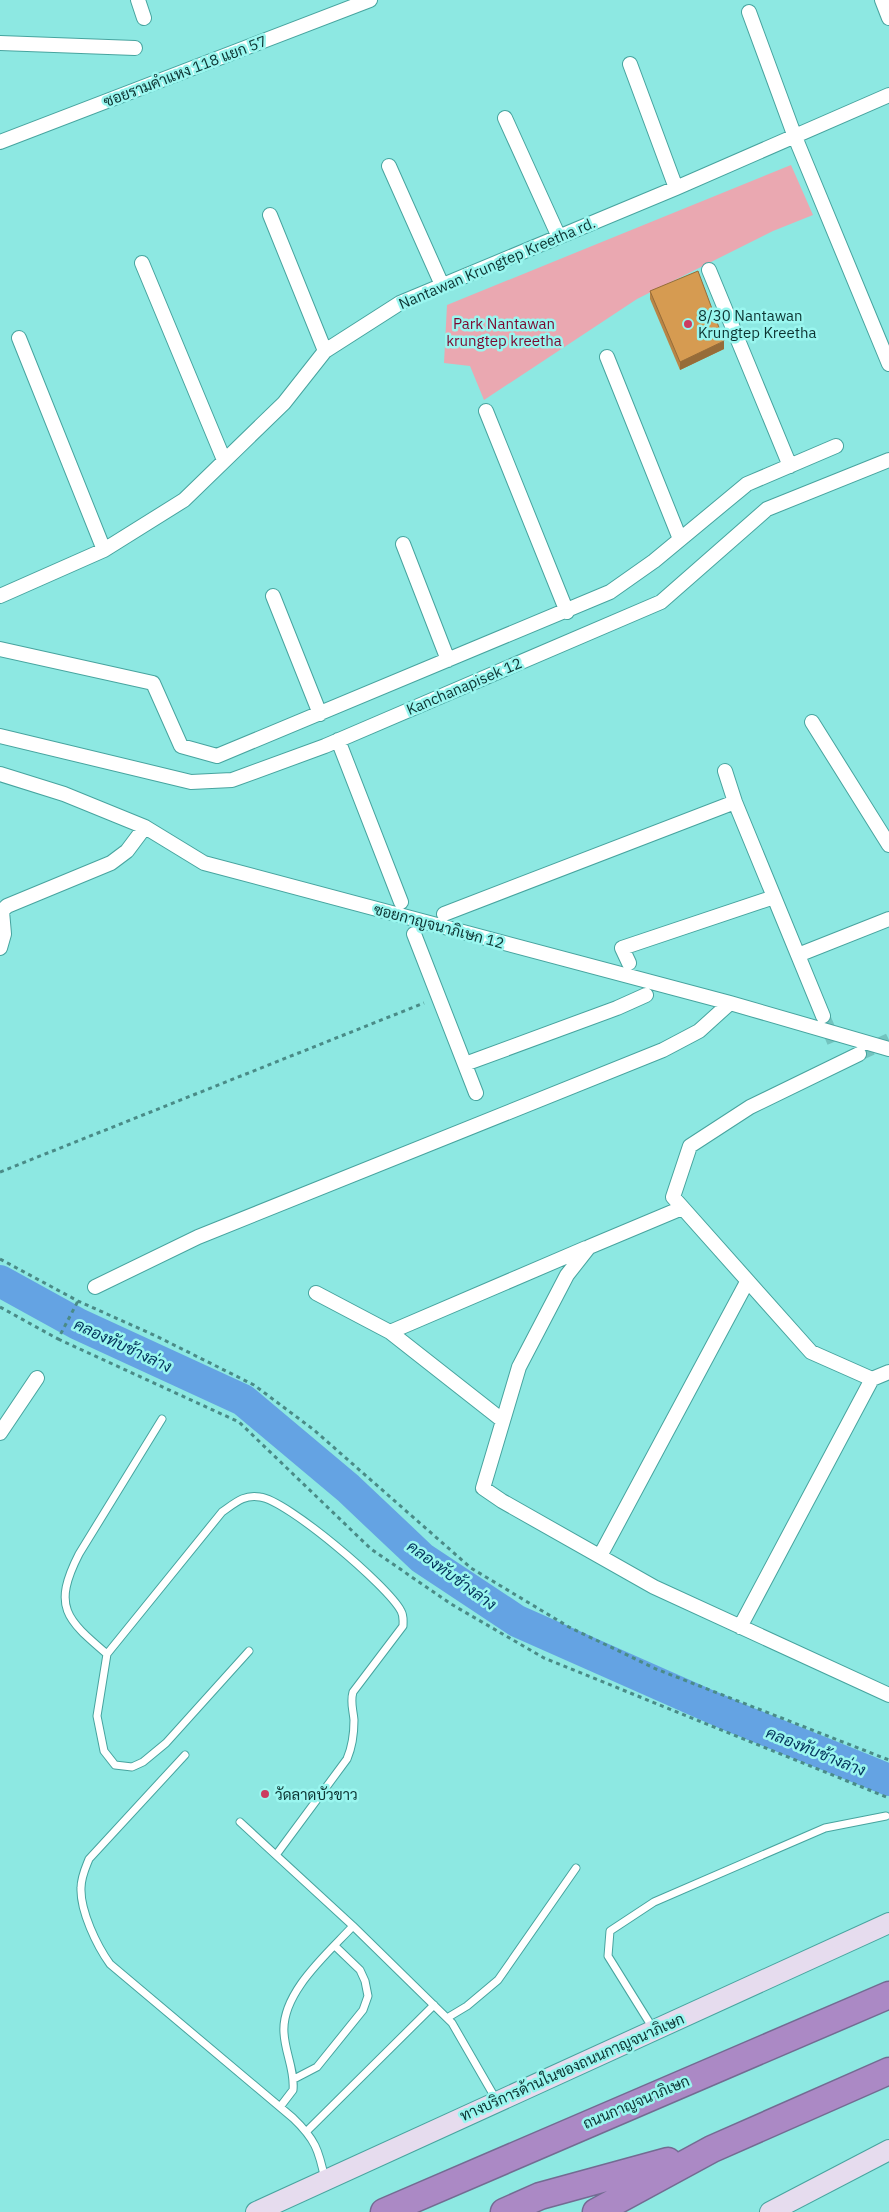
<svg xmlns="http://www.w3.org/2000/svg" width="889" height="2212" font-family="'IBM Plex Sans',Sarabun,sans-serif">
<rect width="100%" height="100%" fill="#8de8e2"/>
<path fill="#eaa8b1" d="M791 165 813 215 773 231 637 299 484 400 470 366 444 363 447 305Z"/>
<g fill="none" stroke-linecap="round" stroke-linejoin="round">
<path stroke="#64a3e3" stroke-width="32" d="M0 1281 78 1324 243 1400 348 1488 422 1558 517 1621 736 1718 889 1780"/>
<path stroke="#73c4bf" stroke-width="14" stroke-dasharray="14 7" stroke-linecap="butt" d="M823 1016 834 1042
M859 1054 889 1040"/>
<defs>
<path id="lane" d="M249 1651 166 1743 143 1762 132 1767 115 1765 104 1751 97 1716 107 1654 222 1512C235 1503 244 1494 260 1497 287 1500 388 1586 401 1611 404 1616 403 1621 403 1626L353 1692C350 1702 353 1709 354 1720 354 1734 353 1745 347 1759L276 1855
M107 1654C66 1619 52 1607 79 1554L162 1419
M185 1755 89 1859C85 1869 81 1877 81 1888 80 1911 97 1946 110 1964L293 2118C315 2139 319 2150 325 2180
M240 1822 353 1926 452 2023 497 2101
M447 2018 467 2006 498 1980 576 1868
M654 2030 608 1956 610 1931 654 1902 825 1828 886 1816
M294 2079 317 2067 363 2010 368 1996 365 1981 360 1970 335 1946
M280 2107 293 2090C295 2070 285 2053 284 2033 281 1993 327 1954 353 1926
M307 2131 434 2005"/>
<path id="street" d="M138 0 144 18
M882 0 889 18
M749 12 795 137 889 364
M0 43 135 48
M630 64 676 188
M505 118 559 237
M0 142 370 0
M389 166 442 285
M270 215 325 351
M142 263 224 460
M709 270 790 466
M19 338 104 550
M607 357 680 539
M486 411 567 612
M403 544 448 660
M0 596 104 550 184 500 284 403 325 351 400 303 676 188 889 95
M273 596 320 714
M0 649 153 683 181 746 217 756 610 592 654 561 747 484 836 446
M812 722 889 845
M0 736 191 782 232 780 325 746 661 602 767 509 889 460
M338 740 401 902
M725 771 735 802 823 1016
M0 774 64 794 145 827 204 863 730 1003 889 1049
M444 914 735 802
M414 934 476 1093
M0 948 4 934 2 911 7 906 111 863 127 851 145 827
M798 955 889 919
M629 963 622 948 774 897
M859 1054 750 1107 690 1146 673 1197 811 1352 872 1379 889 1372
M465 1064 617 1008 646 995
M682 1208 589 1247 567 1275 519 1367 483 1488 502 1501 654 1587 889 1695
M95 1287 198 1237 663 1050 699 1031 730 1003
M316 1293 390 1332 502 1420
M390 1332 586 1248
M0 1433 37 1378
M600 1556 747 1282
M740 1627 872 1379"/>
<path id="secondary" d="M256 2212 889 1923
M770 2212 889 2150"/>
<path id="highway" d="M384 2212 889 1995
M504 2212 540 2196 668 2161
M596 2212 712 2149 889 2071"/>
</defs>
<use href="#lane" stroke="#47a49f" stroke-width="9"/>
<use href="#street" stroke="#47a49f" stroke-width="16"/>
<use href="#secondary" stroke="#47a49f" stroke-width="22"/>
<use href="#highway" stroke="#736b92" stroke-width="29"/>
<path stroke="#4a8b87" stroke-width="3" stroke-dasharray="4 4" stroke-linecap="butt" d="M0 1172 424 1003
M0 1259 78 1301 156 1336 254 1385 314 1430 471 1568 569 1627 656 1669 889 1760
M0 1307 58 1339 78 1301
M58 1339 239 1422 371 1549 451 1604 544 1658 889 1798"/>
<use href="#lane" stroke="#fff" stroke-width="7"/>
<use href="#street" stroke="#fff" stroke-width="14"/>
<use href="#secondary" stroke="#e6dcee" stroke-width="20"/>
<use href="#highway" stroke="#ab89c5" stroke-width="26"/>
</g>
<path fill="#b88546" d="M650 291 724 349 680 370 650 299Z"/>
<path fill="#966c39" d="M724 341V349L680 370V362Z"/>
<path fill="#d69b51" stroke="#966c39" d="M698 271 724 341 680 362 650 291Z"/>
<g fill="#cc3c60" stroke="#9af6ef" stroke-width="2">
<circle cx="688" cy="324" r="5"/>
<circle cx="265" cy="1794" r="5"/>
</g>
<g text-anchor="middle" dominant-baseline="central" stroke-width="5" stroke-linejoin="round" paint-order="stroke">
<g font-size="15" fill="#0c3432" stroke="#9af6ef">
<text transform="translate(185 71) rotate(-21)">ซอยรามคำแหง 118 แยก 57</text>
<text transform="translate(497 263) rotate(-23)">Nantawan Krungtep Kreetha rd.</text>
<text transform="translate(464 686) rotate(-23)">Kanchanapisek 12</text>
<text transform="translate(439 926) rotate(15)">ซอยกาญจนาภิเษก 12</text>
<text transform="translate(572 2067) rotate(-24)">ทางบริการด้านในของถนนกาญจนาภิเษก</text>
<text transform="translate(636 2102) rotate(-23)">ถนนกาญจนาภิเษก</text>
</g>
<g font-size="15" fill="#0c3432" stroke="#9af6ef" text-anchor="start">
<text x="698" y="315">8/30 Nantawan<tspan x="698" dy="17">Krungtep Kreetha</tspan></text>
<text x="275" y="1794">วัดลาดบัวขาว</text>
</g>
<g font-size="15" fill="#7b082f" stroke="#9af6ef">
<text x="504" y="323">Park Nantawan<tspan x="504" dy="17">krungtep kreetha</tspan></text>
</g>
<g font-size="16" font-style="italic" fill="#04345d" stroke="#9af6ef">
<text transform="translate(123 1345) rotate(25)">คลองทับช้างล่าง</text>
<text transform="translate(452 1575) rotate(36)">คลองทับช้างล่าง</text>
<text transform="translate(816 1751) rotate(22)">คลองทับช้างล่าง</text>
</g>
</g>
</svg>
